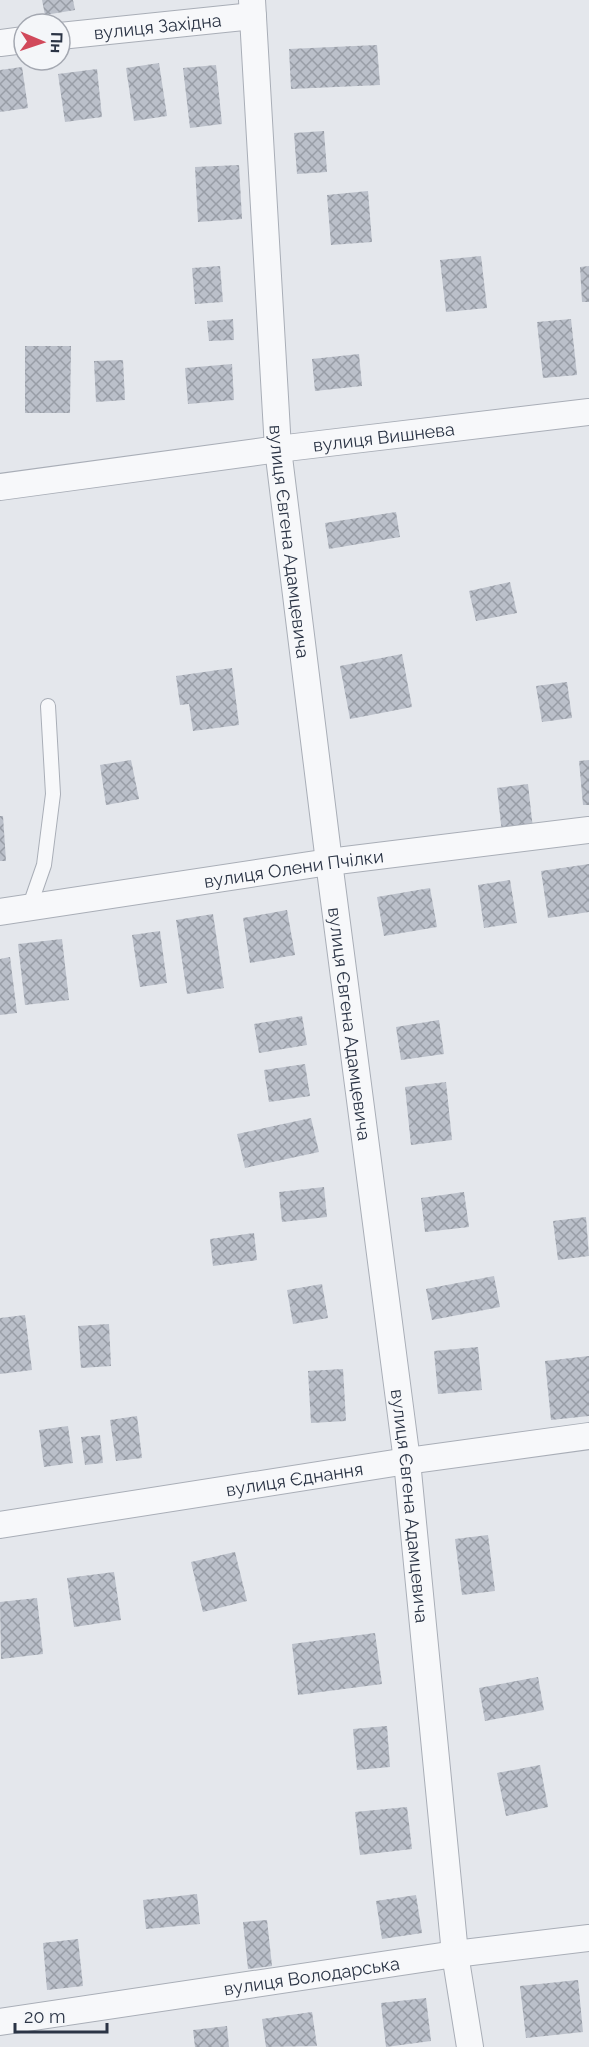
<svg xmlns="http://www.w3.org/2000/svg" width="589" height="2047" font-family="Raleway,sans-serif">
<defs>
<pattern id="building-cross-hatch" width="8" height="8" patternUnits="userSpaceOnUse" patternTransform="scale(1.5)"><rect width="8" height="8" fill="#bbc0ca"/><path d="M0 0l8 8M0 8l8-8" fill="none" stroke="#989da6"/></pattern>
</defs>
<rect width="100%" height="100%" fill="#e4e7ec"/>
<path fill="url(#building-cross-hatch)" d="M42 0H73L75 10 45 15Z
M377 45 380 85 291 89 289 49Z
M159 63 167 116 134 121 126 68Z
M216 65 222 124 190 128 183 68Z
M22 67 28 108 0 112V70Z
M97 69 102 117 65 122 58 74Z
M324 131 327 172 297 174 294 133Z
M239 165 242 219 198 222 195 167Z
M368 191 372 242 331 245 327 195Z
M481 256 487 308 446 312 440 260Z
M220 266 223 302 195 304 192 268Z
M589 266V302H582L580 267Z
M233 319 234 340 209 341 207 321Z
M571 319 577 375 543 378 537 322Z
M25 346H71L70 413H25Z
M359 354 362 386 315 391 312 359Z
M123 360 125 400 96 402 94 361Z
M232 364 234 400 188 404 185 368Z
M396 512 400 537 329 549 325 523Z
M510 582 517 613 476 621 469 591Z
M402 654 412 707 350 719 340 666Z
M232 668 239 725 193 731 189 704 180 705 176 676Z
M567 682 572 718 542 722 536 686Z
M131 760 139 799 106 805 100 765Z
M589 760V805H583L579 761Z
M528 784 533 829 502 833 497 788Z
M0 816H3L6 861H0Z
M589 864V912L548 918 541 871Z
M510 880 517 923 484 928 478 885Z
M430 888 437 927 384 936 377 897Z
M287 910 295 955 250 963 243 918Z
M213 914 224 988 187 994 176 920Z
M160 931 167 983 140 987 132 935Z
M62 939 69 1000 25 1005 18 944Z
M10 957 17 1013 0 1015V959Z
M302 1016 307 1045 259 1053 254 1024Z
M439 1020 444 1054 401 1060 396 1027Z
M305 1064 310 1096 269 1102 264 1070Z
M446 1082 452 1140 411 1145 405 1087Z
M311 1118 319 1152 245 1168 237 1134Z
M324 1187 327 1217 282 1222 279 1192Z
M464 1192 469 1227 425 1232 421 1198Z
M586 1217 589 1256 558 1260 553 1221Z
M254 1233 257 1260 213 1266 210 1239Z
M494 1276 500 1307 432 1320 426 1289Z
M322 1284 328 1318 293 1324 287 1290Z
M25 1315 32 1370 0 1374V1318Z
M109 1324 111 1366 81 1368 78 1326Z
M478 1347 482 1390 438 1394 434 1351Z
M589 1356V1416L551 1420 545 1361Z
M343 1369 346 1421 311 1423 308 1371Z
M137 1416 142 1458 116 1461 110 1420Z
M68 1426 73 1463 44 1467 39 1430Z
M100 1435 103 1463 85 1465 81 1437Z
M488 1535 495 1591 462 1595 455 1539Z
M235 1552 247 1601 203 1612 191 1562Z
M114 1572 121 1620 74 1627 67 1578Z
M37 1598 43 1654 1 1659 0 1602Z
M375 1633 382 1684 298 1695 292 1644Z
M538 1677 544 1710 485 1721 479 1688Z
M387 1726 390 1767 357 1770 353 1729Z
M540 1765 548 1807 506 1816 497 1773Z
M407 1807 412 1849 360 1855 355 1812Z
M197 1894 200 1924 146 1929 143 1900Z
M416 1895 422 1933 382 1939 376 1901Z
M267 1920 272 1966 248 1969 243 1922Z
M78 1939 83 1986 47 1990 43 1943Z
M578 1980 583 2032 526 2038 520 1986Z
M426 1998 431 2041 386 2047 381 2003Z
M312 2012 317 2046 266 2047 262 2019Z
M227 2026 229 2047H195L193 2030Z"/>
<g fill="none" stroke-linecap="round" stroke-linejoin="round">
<defs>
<path id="service" d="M29 908 44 865 53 794 48 706"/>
<g id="minor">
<path id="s1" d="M252 0 278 449 329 862 407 1461 455 1954 470 2047"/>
<path id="s2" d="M60 36 253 16"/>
<path d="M0 43 24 40"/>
<path id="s3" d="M0 487 278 449 589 412"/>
<path id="s4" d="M0 912 329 862 589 830"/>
<path id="s5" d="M0 1525 407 1461 589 1436"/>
<path id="s6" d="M0 2022 455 1954 589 1938"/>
</g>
</defs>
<use href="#service" stroke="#a9aeb7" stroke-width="16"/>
<use href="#minor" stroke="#a9aeb7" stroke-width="28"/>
<use href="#service" stroke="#f7f8fa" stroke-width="14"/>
<use href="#minor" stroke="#f7f8fa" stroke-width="26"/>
</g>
<g text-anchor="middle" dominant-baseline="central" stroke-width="6" stroke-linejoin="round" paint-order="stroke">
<g font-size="18" fill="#2b3445" stroke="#f4f6f9">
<text stroke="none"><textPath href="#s2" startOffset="98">вулиця Західна</textPath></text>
<text stroke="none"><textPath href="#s3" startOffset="387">вулиця Вишнева</textPath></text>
<text stroke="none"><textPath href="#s1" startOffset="543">вулиця Євгена Адамцевича</textPath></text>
<text stroke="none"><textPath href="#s4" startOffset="297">вулиця Олени Пчілки</textPath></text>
<text stroke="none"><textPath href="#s1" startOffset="1029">вулиця Євгена Адамцевича</textPath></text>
<text stroke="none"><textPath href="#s5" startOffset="298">вулиця Єднання</textPath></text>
<text stroke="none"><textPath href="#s1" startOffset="1515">вулиця Євгена Адамцевича</textPath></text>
<text stroke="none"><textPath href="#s6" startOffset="315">вулиця Володарська</textPath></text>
</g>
</g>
<g transform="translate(42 42) rotate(92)"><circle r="28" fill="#f4f6f9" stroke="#a4a8b1" stroke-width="1.5"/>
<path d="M0-4.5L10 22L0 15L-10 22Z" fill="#d1495b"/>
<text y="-9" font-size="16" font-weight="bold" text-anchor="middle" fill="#2b3445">Пн</text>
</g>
<path d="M15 2023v9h92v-9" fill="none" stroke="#2b3445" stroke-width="3"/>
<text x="24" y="2023" font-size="18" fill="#2b3445" stroke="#f4f6f9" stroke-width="4.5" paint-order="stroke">20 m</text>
</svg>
